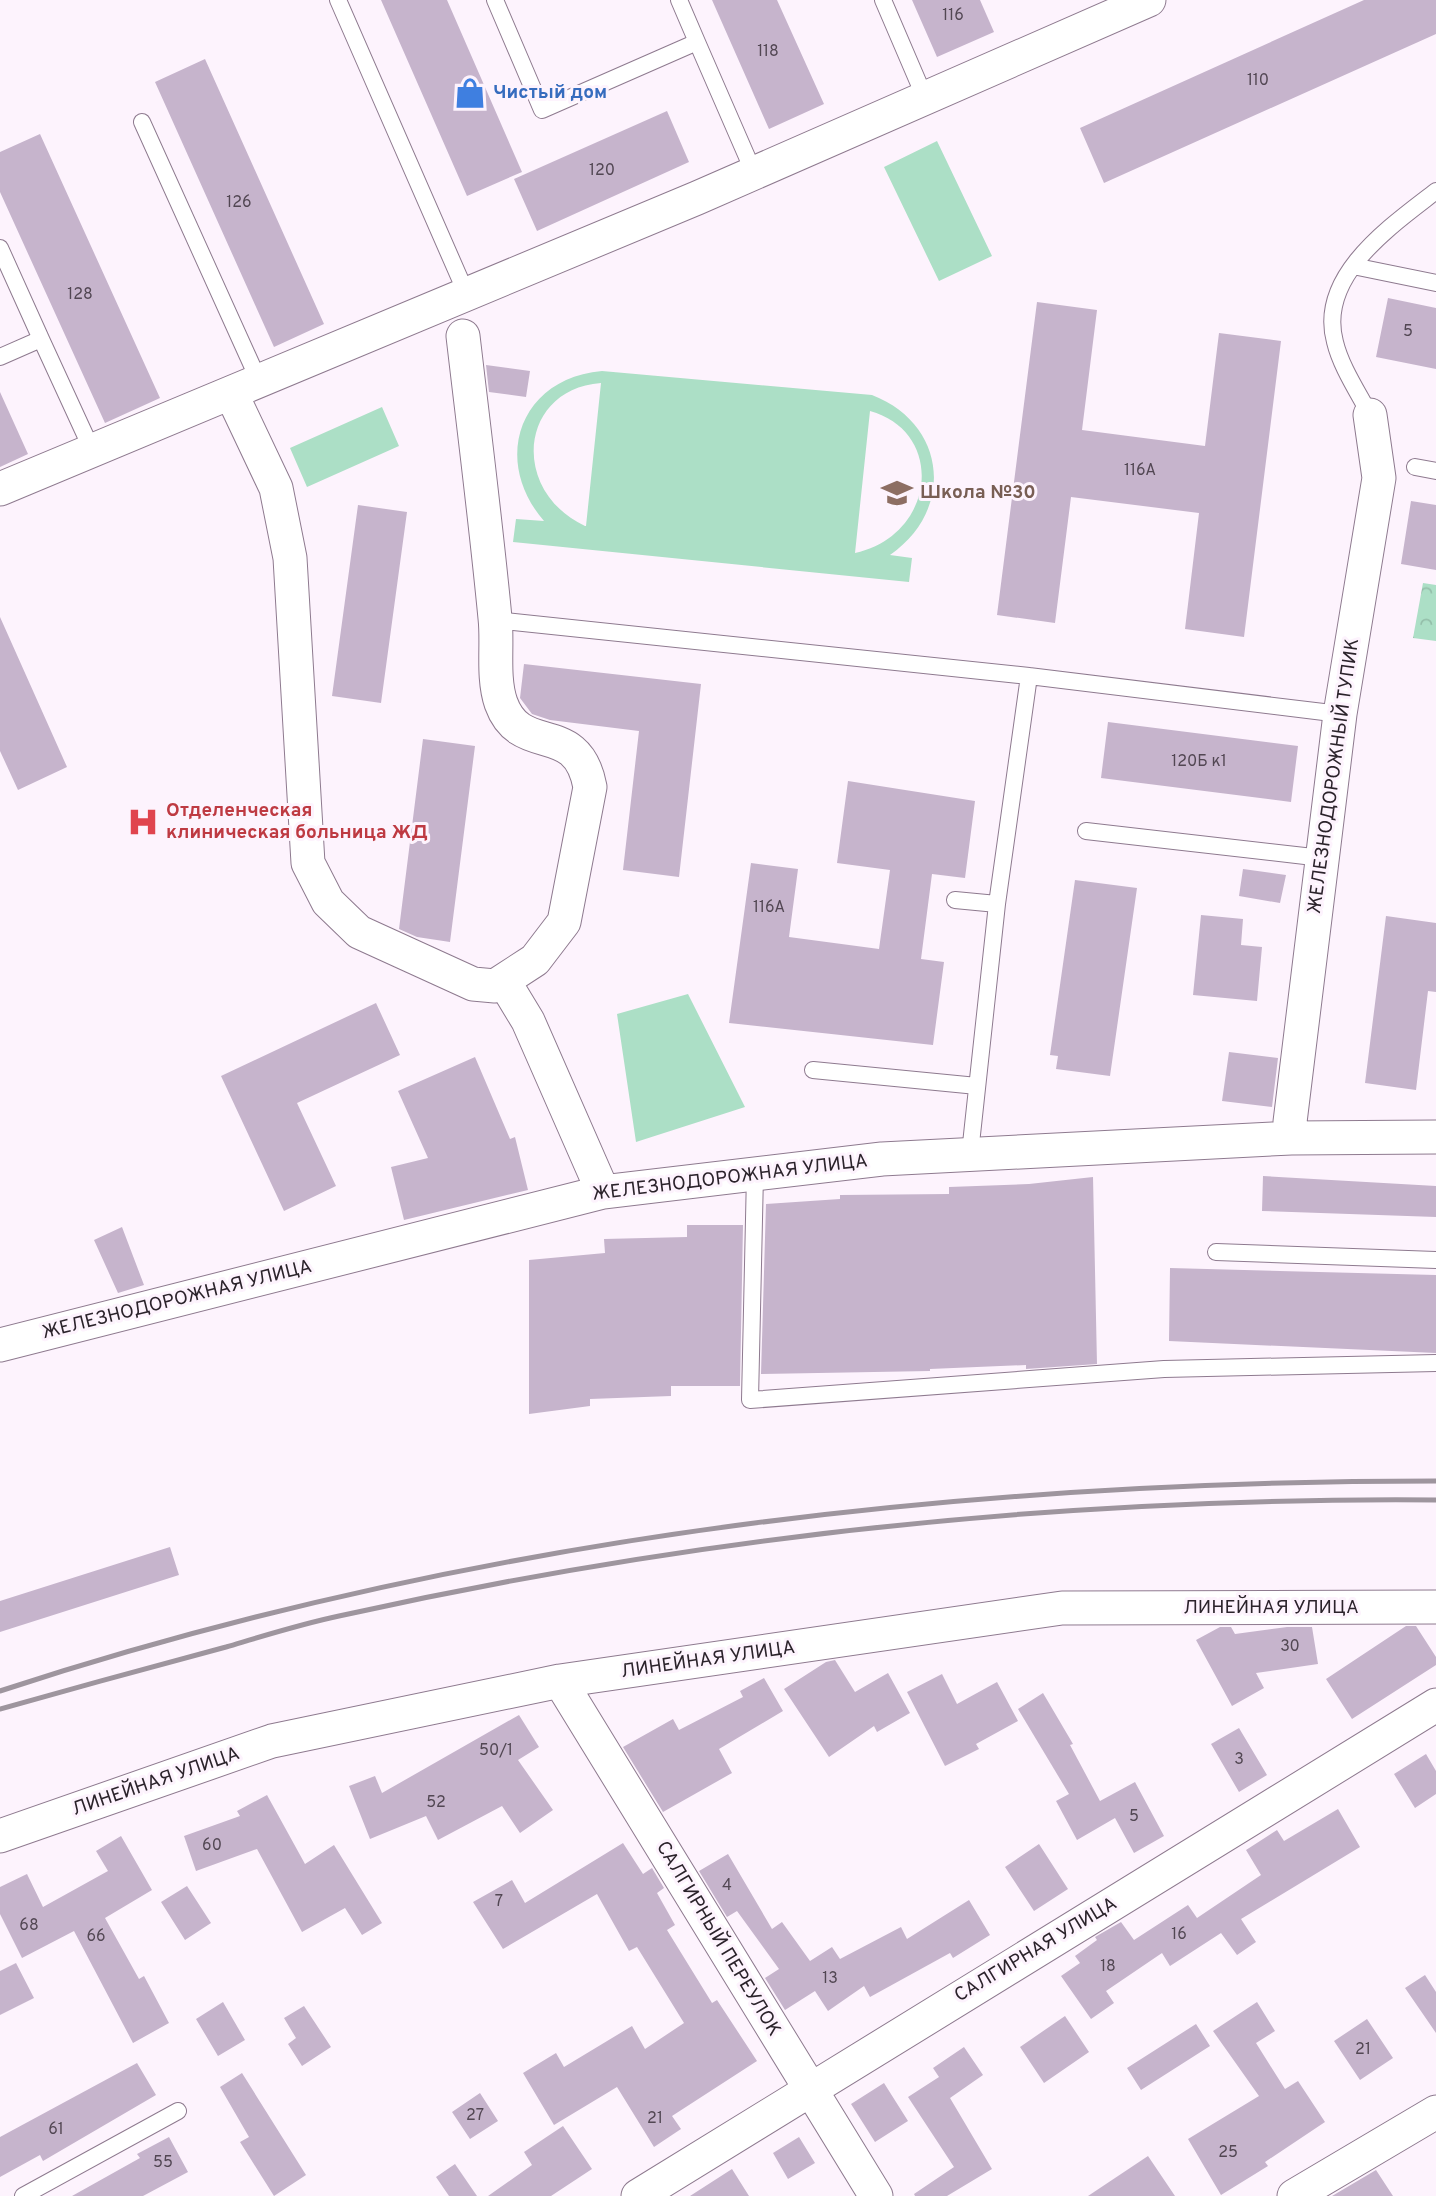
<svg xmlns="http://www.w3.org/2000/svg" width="1436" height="2196" font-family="Overpass,sans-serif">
<defs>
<pattern id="park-crowns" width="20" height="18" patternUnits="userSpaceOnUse" patternTransform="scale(1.75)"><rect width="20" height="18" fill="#acdfc6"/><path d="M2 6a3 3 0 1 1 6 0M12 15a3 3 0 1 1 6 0" fill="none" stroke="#94bfaa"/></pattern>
</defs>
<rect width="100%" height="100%" fill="#fdf3fd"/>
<path fill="url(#park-crowns)" d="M1423 583 1436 585V641L1413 638Z"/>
<path fill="#acdfc6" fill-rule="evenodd" d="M937 141 992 256 939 281 884 167Z
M602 371 872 395C947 424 955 510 890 555L912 558 909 582 513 542 516 519 544 521C491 460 520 378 602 371ZM601 383 586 526H585C509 490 520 389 601 383ZM870 411C946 432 936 535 855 553Z
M382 407 399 446 307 487 290 448Z
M688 994 745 1107 636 1142 617 1014Z"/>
<path fill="#c6b4cc" d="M381 0H447L522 172 467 196Z
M712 0H777L824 104 769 129Z
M912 0H980L994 32 937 57Z
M1364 0H1436V34L1104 183 1080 128Z
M205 59 324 324 274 347 155 82Z
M667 111 689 162 537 231 514 179Z
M40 134 160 398 105 423 0 192V152Z
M1388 298 1436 308V369L1376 357Z
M1037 302 1097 310 1082 430 1205 446 1219 333 1281 341 1244 637 1185 629 1199 513 1071 497 1055 623 997 615Z
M486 365 530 371 526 397 489 392Z
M0 392 28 454 0 467Z
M1411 501 1436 505V570L1401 564Z
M358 505 407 512 381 703 332 696Z
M0 617 67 767 18 790 0 751Z
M524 664 701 684 679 877 623 870 639 731 550 720 532 714 520 698Z
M1108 722 1298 746 1291 802 1101 778Z
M423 739 475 746 450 942 417 937 399 929Z
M848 781 975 801 965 878 932 874 921 959 944 962 933 1045 729 1023 751 863 798 869 789 937 879 949 890 870 837 863Z
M1243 869 1286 875 1280 903 1239 896Z
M1075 880 1137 888 1110 1076 1056 1069 1058 1056 1050 1055Z
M1201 915 1243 919 1241 945 1262 947 1257 1001 1193 995Z
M1386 916 1436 923V992L1428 991 1416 1090 1365 1083Z
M376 1003 400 1055 297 1103 336 1186 284 1211 221 1076Z
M1229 1052 1278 1058 1272 1107 1222 1101Z
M475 1057 510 1139 515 1137 528 1190 404 1220 391 1167 428 1158 398 1091Z
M1263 1176 1436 1186V1217L1262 1211Z
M1093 1177 1097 1364 1026 1369V1365L930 1369V1371L761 1374 766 1204 840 1199V1195L949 1194V1187L1029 1184Z
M687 1225H743L740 1386H671V1396L590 1399V1406L529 1414V1260L605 1253 604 1239 687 1237Z
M122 1227 144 1285 118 1293 94 1240Z
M1170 1268 1436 1275V1353L1169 1341Z
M170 1547 179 1575 0 1632V1601Z
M1406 1626H1416L1436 1657V1665L1352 1719 1326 1679Z
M1220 1627H1231L1235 1634 1287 1627H1312L1318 1664 1256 1673 1264 1688 1232 1706 1196 1640Z
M835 1660 855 1692 888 1673 910 1713 877 1732 874 1726 829 1757 784 1689 826 1662Z
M942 1674 957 1704 997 1682 1018 1721 976 1744 979 1749 945 1766 907 1692Z
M764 1678 783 1711 719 1749 732 1773 663 1812 623 1747 673 1719 679 1730 743 1697 740 1691Z
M1043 1693 1073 1744 1070 1745 1100 1801 1135 1782 1164 1836 1134 1853 1115 1818 1077 1840 1056 1801 1069 1794 1018 1709Z
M519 1715 539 1747 518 1760 553 1810 520 1833 502 1806 438 1840 426 1816 370 1839 349 1786 375 1776 382 1793Z
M1239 1728 1267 1775 1239 1792 1211 1744Z
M1426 1754 1436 1771V1794L1415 1808 1394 1774Z
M267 1795 305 1864 334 1845 382 1923 362 1935 345 1908 302 1932 257 1849 196 1871 184 1836 240 1816 237 1811Z
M1338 1809 1360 1847 1241 1919 1256 1942 1237 1955 1221 1933 1170 1966 1162 1953 1106 1991 1114 2003 1091 2019 1061 1976 1080 1963 1075 1956 1097 1940 1095 1937 1121 1922 1134 1940 1188 1905 1197 1918 1261 1875 1246 1850 1277 1830 1284 1841Z
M121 1836 152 1890 105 1918 139 1979 144 1976 169 2023 133 2043 74 1931 22 1958 0 1914V1887L27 1874 43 1907 108 1871 96 1851Z
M623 1843 643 1874 652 1868 664 1888 657 1893 675 1925 667 1930 712 2003 717 2000 757 2061 672 2116 681 2129 654 2147 617 2087 554 2125 523 2073 556 2053 564 2067 632 2026 645 2049 684 2023 637 1947 629 1951 597 1894 503 1949 473 1902 512 1880 525 1903Z
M1039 1844 1068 1889 1034 1911 1005 1867Z
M728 1854 772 1929 782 1922 810 1961 832 1947 840 1959 901 1927 907 1939 969 1900 990 1935 953 1958 950 1953 870 1997 864 1986 828 2011 815 1991 785 2010 765 1978 779 1969 737 1911 727 1917 699 1871Z
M187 1886 211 1923 185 1940 161 1902Z
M16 1963 34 1998 0 2015V1971Z
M1425 1975 1436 1992V2033L1405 1988Z
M223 2002 245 2040 218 2056 196 2019Z
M1257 2002 1275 2031 1256 2043 1285 2089 1298 2081 1325 2122 1265 2162 1268 2166 1221 2195 1188 2139 1259 2096 1213 2031Z
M304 2006 331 2047 302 2066 288 2044 296 2038 284 2018Z
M1065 2016 1089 2052 1044 2083 1020 2047Z
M1367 2019 1393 2058 1360 2080 1334 2041Z
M1196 2024 1210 2046 1141 2090 1127 2068Z
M964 2047 983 2075 950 2098 992 2169 947 2196H915L914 2194 954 2167 908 2097 939 2077 933 2068Z
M137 2063 156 2095 43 2161 40 2155 0 2177V2137Z
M242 2073 306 2175 274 2196 240 2142 249 2137 220 2087Z
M884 2083 908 2121 875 2142 851 2104Z
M480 2093 498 2121 470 2139 452 2112Z
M563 2126 592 2169 551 2196H488L532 2165 524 2152Z
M169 2137 188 2172 143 2196H72L140 2158 137 2154Z
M799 2137 815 2163 788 2179 773 2153Z
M1148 2156 1175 2196H1088Z
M455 2164 477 2196H449L436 2177Z
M732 2169 749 2196H690Z
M1376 2170 1393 2196H1332Z"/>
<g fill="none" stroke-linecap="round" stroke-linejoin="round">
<defs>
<path id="lane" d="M338 0 467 295
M495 0 542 110 697 42 754 173
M679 0 697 42
M883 0 925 98
M142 122 259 381
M0 248 41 339 0 357
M1353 266 1436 283
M41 339 92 450
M1370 415C1358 392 1341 367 1335 342 1317 276 1391 226 1436 191
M1415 467 1436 471
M495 620 1029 676 1340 714
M1086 831 1322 858
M955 900 997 904 1029 676
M813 1070 977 1086
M970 1153 997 904
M755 1174 750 1400 1164 1369 1436 1363
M1216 1252 1436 1260
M23 2196 178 2111"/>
<path id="street" d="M231 393 276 488 290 558 308 863 328 902 359 932 473 984 495 986 535 960 564 922 590 787C577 717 521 759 501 703 492 677 498 644 495 618 486 524 474 430 463 336
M0 489 697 198 1149 0
M505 983 528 1021 603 1192
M1291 1138 1290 1122 1340 714 1379 478 1370 415
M0 1345 603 1192 882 1159 1291 1138 1436 1137
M560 1681 876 2196
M0 1836 272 1741 560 1681 1062 1608 1436 1607
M638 2196 1436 1705
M1294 2196 1436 2112"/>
</defs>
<use href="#lane" stroke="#8e7a8f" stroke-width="18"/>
<use href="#street" stroke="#8e7a8f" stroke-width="35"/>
<use href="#lane" stroke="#fff" stroke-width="16"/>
<use href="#street" stroke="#fff" stroke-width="33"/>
<path stroke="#9e959e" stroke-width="5" d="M0 1691C463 1539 950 1481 1436 1481
M0 1709C75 1688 151 1667 226 1647 263 1636 301 1624 339 1616 698 1536 1069 1497 1436 1500"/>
</g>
<defs>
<symbol id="shop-bare" viewBox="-9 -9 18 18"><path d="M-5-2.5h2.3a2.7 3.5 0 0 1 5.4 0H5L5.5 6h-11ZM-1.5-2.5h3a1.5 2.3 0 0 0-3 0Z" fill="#3f7fe0" stroke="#fdf3fd" stroke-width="2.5" paint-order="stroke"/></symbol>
<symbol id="school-bare" viewBox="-9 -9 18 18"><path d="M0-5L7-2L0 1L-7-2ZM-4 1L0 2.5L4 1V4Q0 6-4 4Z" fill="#8d6e63" stroke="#fdf3fd" stroke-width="2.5" paint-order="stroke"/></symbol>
<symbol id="hospital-bare" viewBox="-9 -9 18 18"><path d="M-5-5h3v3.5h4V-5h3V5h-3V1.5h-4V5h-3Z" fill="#e0444e" stroke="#fdf3fd" stroke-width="2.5" paint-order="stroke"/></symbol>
</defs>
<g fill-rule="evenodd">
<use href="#shop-bare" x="448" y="71" width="44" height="44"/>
<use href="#school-bare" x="875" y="471" width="44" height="44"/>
<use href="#hospital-bare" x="121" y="800" width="44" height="44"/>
</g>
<g text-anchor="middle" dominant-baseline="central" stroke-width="6" stroke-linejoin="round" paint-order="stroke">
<g font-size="16" fill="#524753">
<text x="953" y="16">116</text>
<text x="768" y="52">118</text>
<text x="1258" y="81">110</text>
<text x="602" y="171">120</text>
<text x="239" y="203">126</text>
<text x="80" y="295">128</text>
<text x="1408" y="332">5</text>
<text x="1140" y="471">116А</text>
<text x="1199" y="762">120Б к1</text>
<text x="769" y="908">116А</text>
<text x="1290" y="1647">30</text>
<text x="496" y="1751">50/1</text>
<text x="1239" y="1760">3</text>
<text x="436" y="1803">52</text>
<text x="1134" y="1817">5</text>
<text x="212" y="1846">60</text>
<text x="727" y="1886">4</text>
<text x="499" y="1902">7</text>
<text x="29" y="1926">68</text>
<text x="1179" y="1935">16</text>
<text x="96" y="1937">66</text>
<text x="1108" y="1967">18</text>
<text x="830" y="1979">13</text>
<text x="1363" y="2050">21</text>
<text x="475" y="2116">27</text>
<text x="655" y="2119">21</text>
<text x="56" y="2130">61</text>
<text x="1228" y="2153">25</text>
<text x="163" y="2163">55</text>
</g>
<g font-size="19" font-weight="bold" fill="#366cbe" stroke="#fdf3fd" text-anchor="start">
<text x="493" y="93">Чистый дом</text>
</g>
<g font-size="19" font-weight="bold" fill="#785e54" stroke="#fdf3fd" text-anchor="start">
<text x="920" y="493">Школа №30</text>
</g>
<g font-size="19" fill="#2b232b" stroke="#fdf3fd">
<text transform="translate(1334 776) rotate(-82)">ЖЕЛЕЗНОДОРОЖНЫЙ ТУПИК</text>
<text transform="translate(730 1178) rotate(-7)">ЖЕЛЕЗНОДОРОЖНАЯ УЛИЦА</text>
<text transform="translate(177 1300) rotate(-14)">ЖЕЛЕЗНОДОРОЖНАЯ УЛИЦА</text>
<text x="1271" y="1608">ЛИНЕЙНАЯ УЛИЦА</text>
<text transform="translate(708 1660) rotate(-8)">ЛИНЕЙНАЯ УЛИЦА</text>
<text transform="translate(156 1782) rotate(-19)">ЛИНЕЙНАЯ УЛИЦА</text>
<text transform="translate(718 1939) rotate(59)">САЛГИРНЫЙ ПЕРЕУЛОК</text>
<text transform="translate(1036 1950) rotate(-31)">САЛГИРНАЯ УЛИЦА</text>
</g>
<g font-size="19" font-weight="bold" fill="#be3a42" stroke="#fdf3fd" text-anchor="start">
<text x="166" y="811">Отделенческая<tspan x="166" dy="22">клиническая больница ЖД</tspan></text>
</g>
</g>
</svg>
